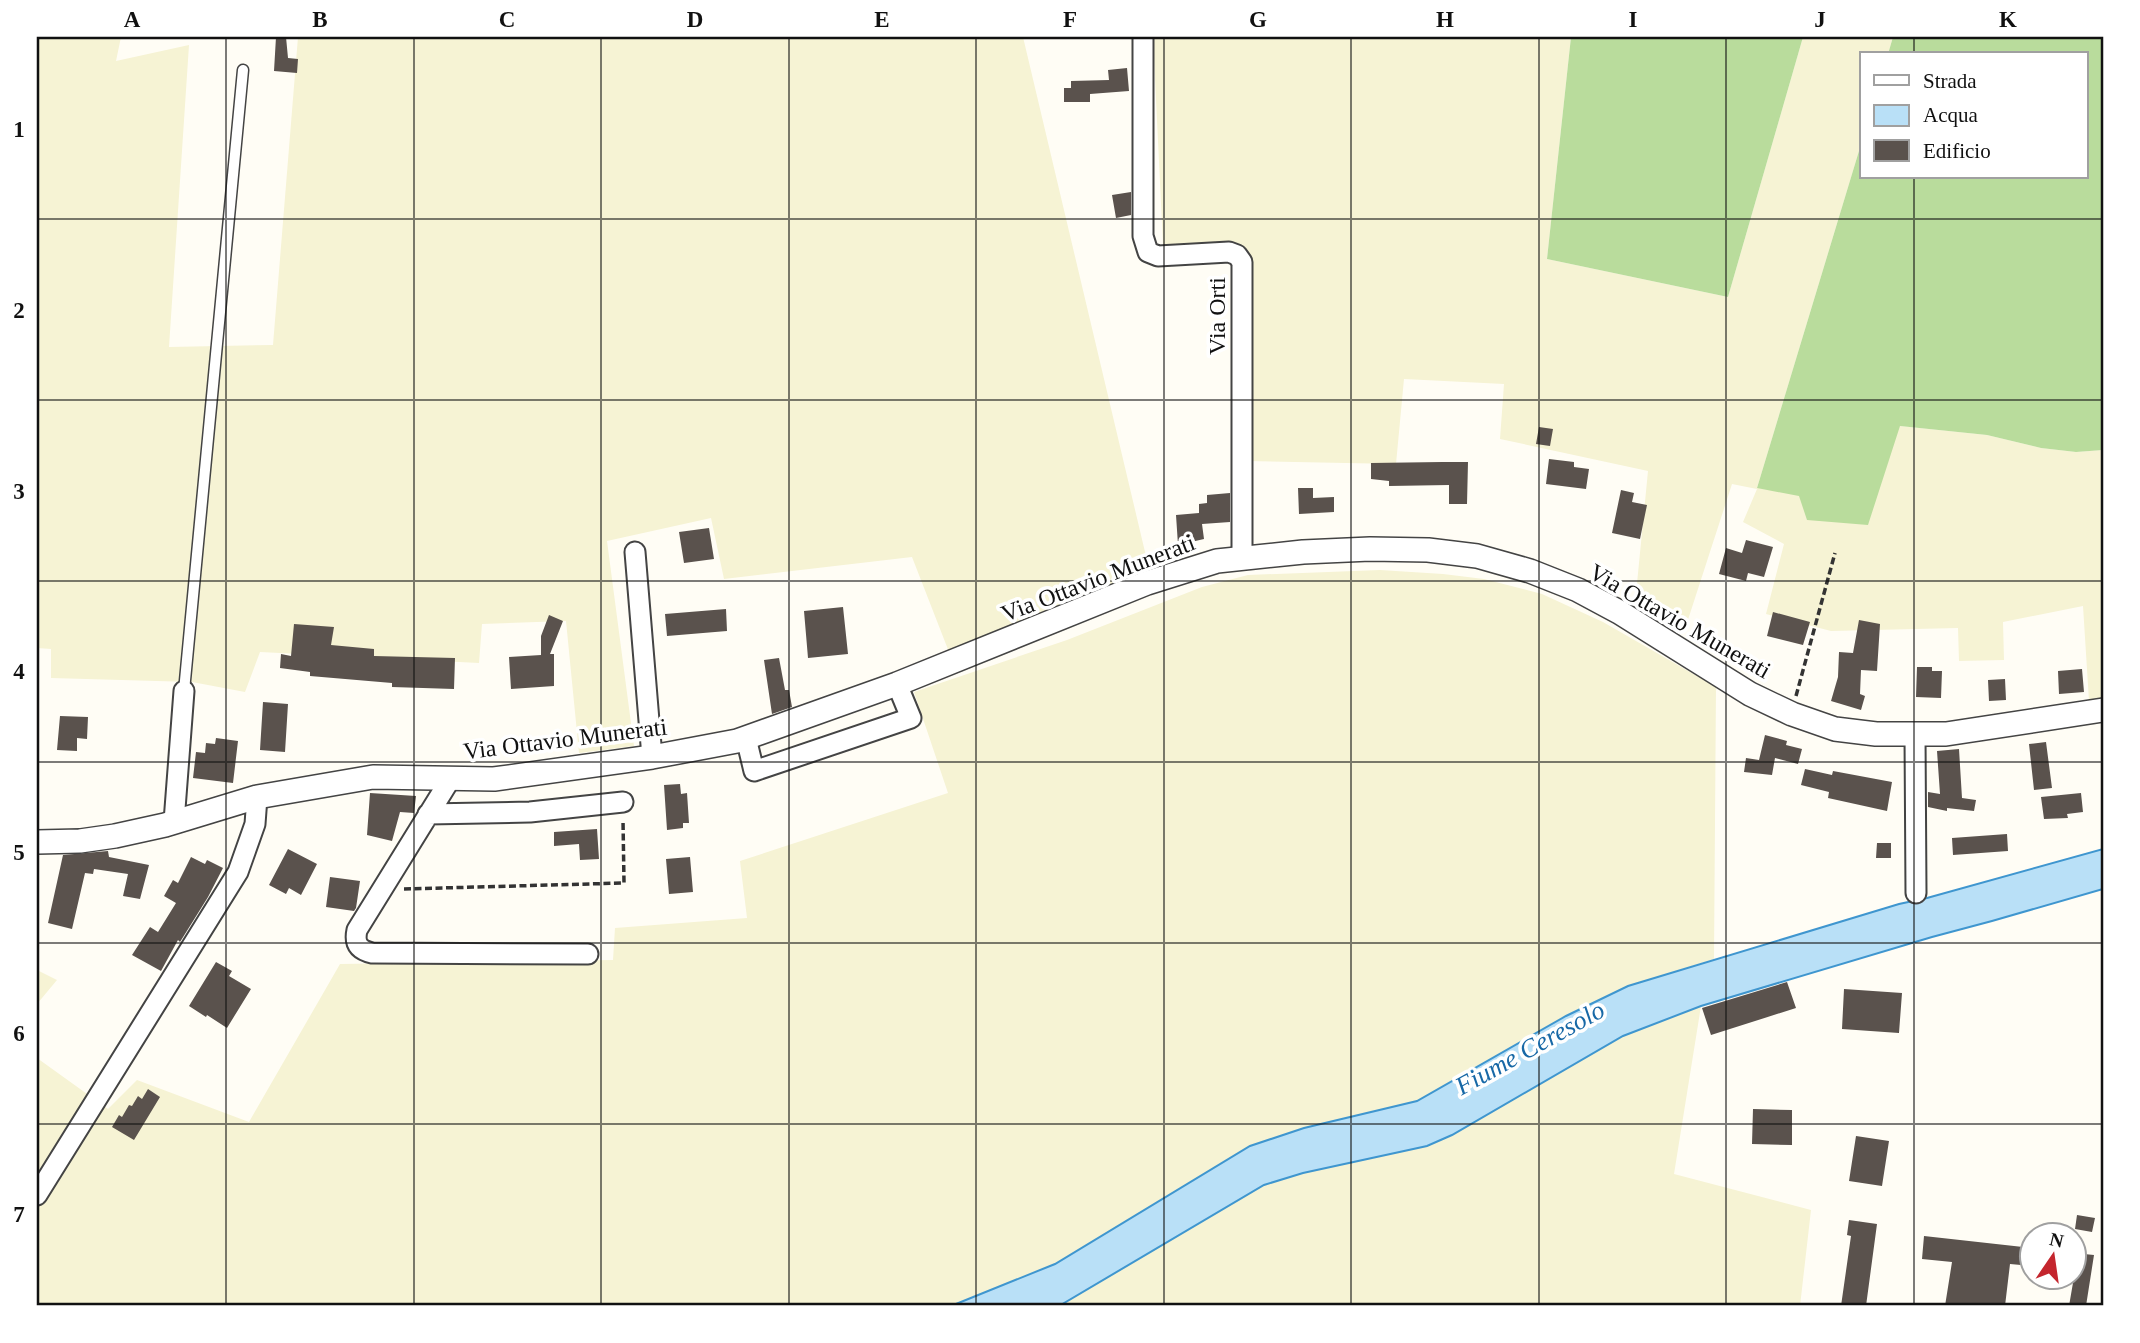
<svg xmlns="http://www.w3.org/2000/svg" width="2140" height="1343" font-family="'Times New Roman',serif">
<rect width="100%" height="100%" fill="#fffdf5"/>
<path fill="#f6f3d4" d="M37 37H121L116 61 189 45 169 347 273 345 298 37H1023L1150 573 949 652 912 557 724 579 711 518 607 541 634 746 579 753 566 621 482 624 479 663 260 652 245 692 192 682 51 678V649L37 648Z
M1153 37H1571L1547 259 1728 297 1803 37H1893L1888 54H1862V141L1757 488 1900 426 1987 435 2041 448 2076 452 2103 450V699L2089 701 2083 606 2003 622 2004 660 1959 661 1958 628 1831 631 1766 614 1784 544 1743 522 1757 489 1732 484 1684 632 1635 604 1648 471 1500 439 1504 384 1404 379 1396 464 1247 461 1231 264 1163 245Z
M1380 570 1443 574 1484 579 1542 594 1603 622 1716 687 1714 959 1628 986 1566 1016 1417 1101 1304 1128 1250 1146 1055 1264 951 1306H37V1058L108 1109 137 1080 249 1122 340 964 613 960 615 928 747 918 740 861 948 793 914 692 1067 640 1202 587 1248 575Z
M37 970 57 980 37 1004Z
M1701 1006 1674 1174 1811 1210 1800 1306H1059L1264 1185 1303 1173 1427 1146 1452 1135 1623 1036Z"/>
<path fill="#b9dc9c" d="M1571 37H1803L1728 297 1547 259Z
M1893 37H2103V450L2076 452 2041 448 1987 435 1900 426 1868 525 1807 520 1799 496 1757 488 1862 141V177H2086V54H1888Z"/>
<path fill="#b9e0f7" stroke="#3f96cf" stroke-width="2" d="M2103 849V889L1992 921 1932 937 1701 1006 1623 1036 1452 1135 1427 1146 1303 1173 1264 1185 1059 1306H951L1055 1264 1250 1146 1304 1128 1417 1101 1566 1016 1628 986 1899 904 1927 898Z"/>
<path fill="#5a524d" d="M276 37H286L288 58 298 59 297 73 274 71Z
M1127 68 1129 91 1090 94V102H1064V88H1071V81L1109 80 1108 70Z
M1131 192V215L1116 218 1112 195Z
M1539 427 1553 429 1550 446 1536 444Z
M1549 459 1574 462V467L1589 469 1586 489 1546 484Z
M1442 462H1468L1467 504H1449V485L1389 486V481L1371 479V463Z
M1298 488H1313V498L1334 497V512L1299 514Z
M1621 490 1634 493 1632 502 1647 505 1640 539 1612 533Z
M1230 493V522L1202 524 1204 539 1178 545 1176 515 1199 513V504L1207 503V495Z
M709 528 714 559 684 563 679 532Z
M1746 540 1773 547 1764 577 1748 573 1746 581 1719 574 1726 548 1742 553Z
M843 607 848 654 808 658 804 611Z
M726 609 727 631 667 636 665 614Z
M1773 612 1810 622 1803 645 1767 636Z
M549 615 563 621 550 654H554V686L511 689 509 657 541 655V636Z
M1859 620 1880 624 1877 671 1861 670 1860 694 1865 696 1861 710 1831 701 1838 677 1839 652 1853 653Z
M294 624 334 627 331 645 374 649V656L455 658 454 689 392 687V683L310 676V672L280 668 281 654 291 656Z
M779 658 785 690H789L792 707 772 714 764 660Z
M1917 667H1932V671H1942L1941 698 1916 697Z
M2082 669 2084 692 2059 694 2058 671Z
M2005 679 2006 700 1989 701 1988 680Z
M263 702 288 704 285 752 260 750Z
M60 716 88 717 87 739 77 738V751L57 750Z
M1765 735 1787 741 1786 745 1802 749 1798 764 1775 758 1772 775 1744 772 1746 758 1759 760Z
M216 738 238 741 233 783 193 778 196 752 205 753 206 743 215 744Z
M2046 742 2052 788 2034 790 2029 744Z
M1959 749 1962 798 1976 800 1974 811 1947 808V811L1928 807V792L1940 794 1937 751Z
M1805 769 1832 775 1833 771 1892 782 1887 811 1828 798 1829 792 1801 785Z
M680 784 681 794 687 793 689 823H683V828L667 830 664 785Z
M370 793 416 796 414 813 400 812 392 841 367 835Z
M2081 793 2083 812 2067 814 2068 818 2044 819 2041 797Z
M597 829 599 859 580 860 579 844 554 846V832Z
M2007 834 2008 851 1953 855 1952 838Z
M1877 843H1891V858H1876Z
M288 849 317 864 301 895 289 888 286 894 269 885Z
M108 851 109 857 149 865 140 899 123 896 128 874 94 869 93 874 85 873 72 929 48 923 63 855Z
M191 857 205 864 207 860 223 868 208 897 180 942 178 940 161 971 132 955 150 927 158 932 176 903 164 896 173 880 178 883Z
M690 857 693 892 669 894 666 859Z
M330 877 360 881 356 908 354 911 326 907Z
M216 962 232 971 229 976 251 989 227 1028 207 1015 206 1017 189 1006Z
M1787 982 1796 1008 1711 1035 1702 1008Z
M1844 989 1902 993 1899 1033 1842 1029Z
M148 1089 160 1097 134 1140 112 1127 119 1115 122 1117 129 1105 132 1106 138 1096 142 1099Z
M1753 1109 1792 1110V1145L1752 1144Z
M1856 1136 1889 1141 1882 1186 1849 1181Z
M2077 1215 2095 1218 2092 1232 2075 1229Z
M1849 1220 1877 1224 1866 1306H1841L1851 1236 1847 1235Z
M1924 1236 2032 1248V1266L2010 1264 2005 1306H1945L1952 1262 1922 1259Z
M2074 1253 2094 1255 2086 1306H2069L2074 1277Z"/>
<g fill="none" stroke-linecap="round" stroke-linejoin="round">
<defs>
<path id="service" d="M184 691 243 70"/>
<path id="minor" d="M1143 37V236L1148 252 1158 256 1229 252 1237 255 1242 262V558
M635 552 652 757
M1915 735 1916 893
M746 738 754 771 911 718 897 684
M451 778 357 930C354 944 359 950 372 953L588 954
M428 814 530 812 623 802
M174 822 184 691
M37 1195 238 872 255 824 257 797"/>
<path id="tertiary" d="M37 842 80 841 115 836 165 825 257 797 373 777 494 779 652 757 737 741 897 684 1147 583 1217 561 1303 552 1370 549 1428 550 1477 556 1530 571 1578 590 1619 612 1750 694 1792 714 1835 729 1876 734H1946L2103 710"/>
</defs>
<use href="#service" stroke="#444" stroke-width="13"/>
<use href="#minor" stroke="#444" stroke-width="23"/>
<use href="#tertiary" stroke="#444" stroke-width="26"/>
<path stroke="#333" stroke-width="3.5" stroke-dasharray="7 3.5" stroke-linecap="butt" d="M1796 696 1835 553
M404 889 624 883 623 820"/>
<use href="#service" stroke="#fff" stroke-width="10"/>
<use href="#minor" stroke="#fff" stroke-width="19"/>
<use href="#tertiary" stroke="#fff" stroke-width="23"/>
</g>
<path fill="none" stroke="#111" stroke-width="2" stroke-opacity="0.55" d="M226 37V1306M414 37V1306M601 37V1306M789 37V1306M976 37V1306M1164 37V1306M1351 37V1306M1539 37V1306M1726 37V1306M1914 37V54M1914 177V1306M37 219H2103M37 400H2103M37 581H2103M37 762H2103M37 943H2103M37 1124H2103"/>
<g text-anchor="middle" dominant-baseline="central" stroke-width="7" stroke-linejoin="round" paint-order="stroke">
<g font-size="24" fill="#111" stroke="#fff">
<text transform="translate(1217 316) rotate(-90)">Via Orti</text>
<text transform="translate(1098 578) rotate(-21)">Via Ottavio Munerati</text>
<text transform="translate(1680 621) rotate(30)">Via Ottavio Munerati</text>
<text transform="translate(565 739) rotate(-7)">Via Ottavio Munerati</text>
</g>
<g font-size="26" font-style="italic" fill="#1768a6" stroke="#fff">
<text transform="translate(1530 1048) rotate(-29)">Fiume Ceresolo</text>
</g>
</g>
<rect width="2140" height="1343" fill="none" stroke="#ffffff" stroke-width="77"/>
<rect x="1860" y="52" width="228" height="126" fill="#ffffff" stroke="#a0a0a0" stroke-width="2"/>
<rect x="1874" y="75" width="35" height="10" fill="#ffffff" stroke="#a0a0a0" stroke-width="2"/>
<text x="1923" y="88" font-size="21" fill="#111111">Strada</text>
<rect x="1874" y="105" width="35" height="21" fill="#b9e0f7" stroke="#a0a0a0" stroke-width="2"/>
<text x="1923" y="122" font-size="21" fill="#111111">Acqua</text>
<rect x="1874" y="140" width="35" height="21" fill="#5a524d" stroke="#a0a0a0" stroke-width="2"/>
<text x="1923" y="158" font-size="21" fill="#111111">Edificio</text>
<g transform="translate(2053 1256) rotate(13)"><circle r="33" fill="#ffffff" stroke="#a0a0a0" stroke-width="2"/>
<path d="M0-5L12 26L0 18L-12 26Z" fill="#c4262e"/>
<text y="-10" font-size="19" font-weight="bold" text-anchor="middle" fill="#111111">N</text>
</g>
<rect x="38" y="38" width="2064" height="1266" fill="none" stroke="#111" stroke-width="2.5"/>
<g font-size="23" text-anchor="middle" font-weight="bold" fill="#111">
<text x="132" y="27">A</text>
<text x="320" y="27">B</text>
<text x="507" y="27">C</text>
<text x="695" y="27">D</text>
<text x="882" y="27">E</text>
<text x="1070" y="27">F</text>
<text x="1258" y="27">G</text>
<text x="1445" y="27">H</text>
<text x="1633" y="27">I</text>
<text x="1820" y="27">J</text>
<text x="2008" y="27">K</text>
<text x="19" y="137">1</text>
<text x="19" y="318">2</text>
<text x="19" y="499">3</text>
<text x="19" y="679">4</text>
<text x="19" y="860">5</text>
<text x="19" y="1041">6</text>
<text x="19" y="1222">7</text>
</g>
</svg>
